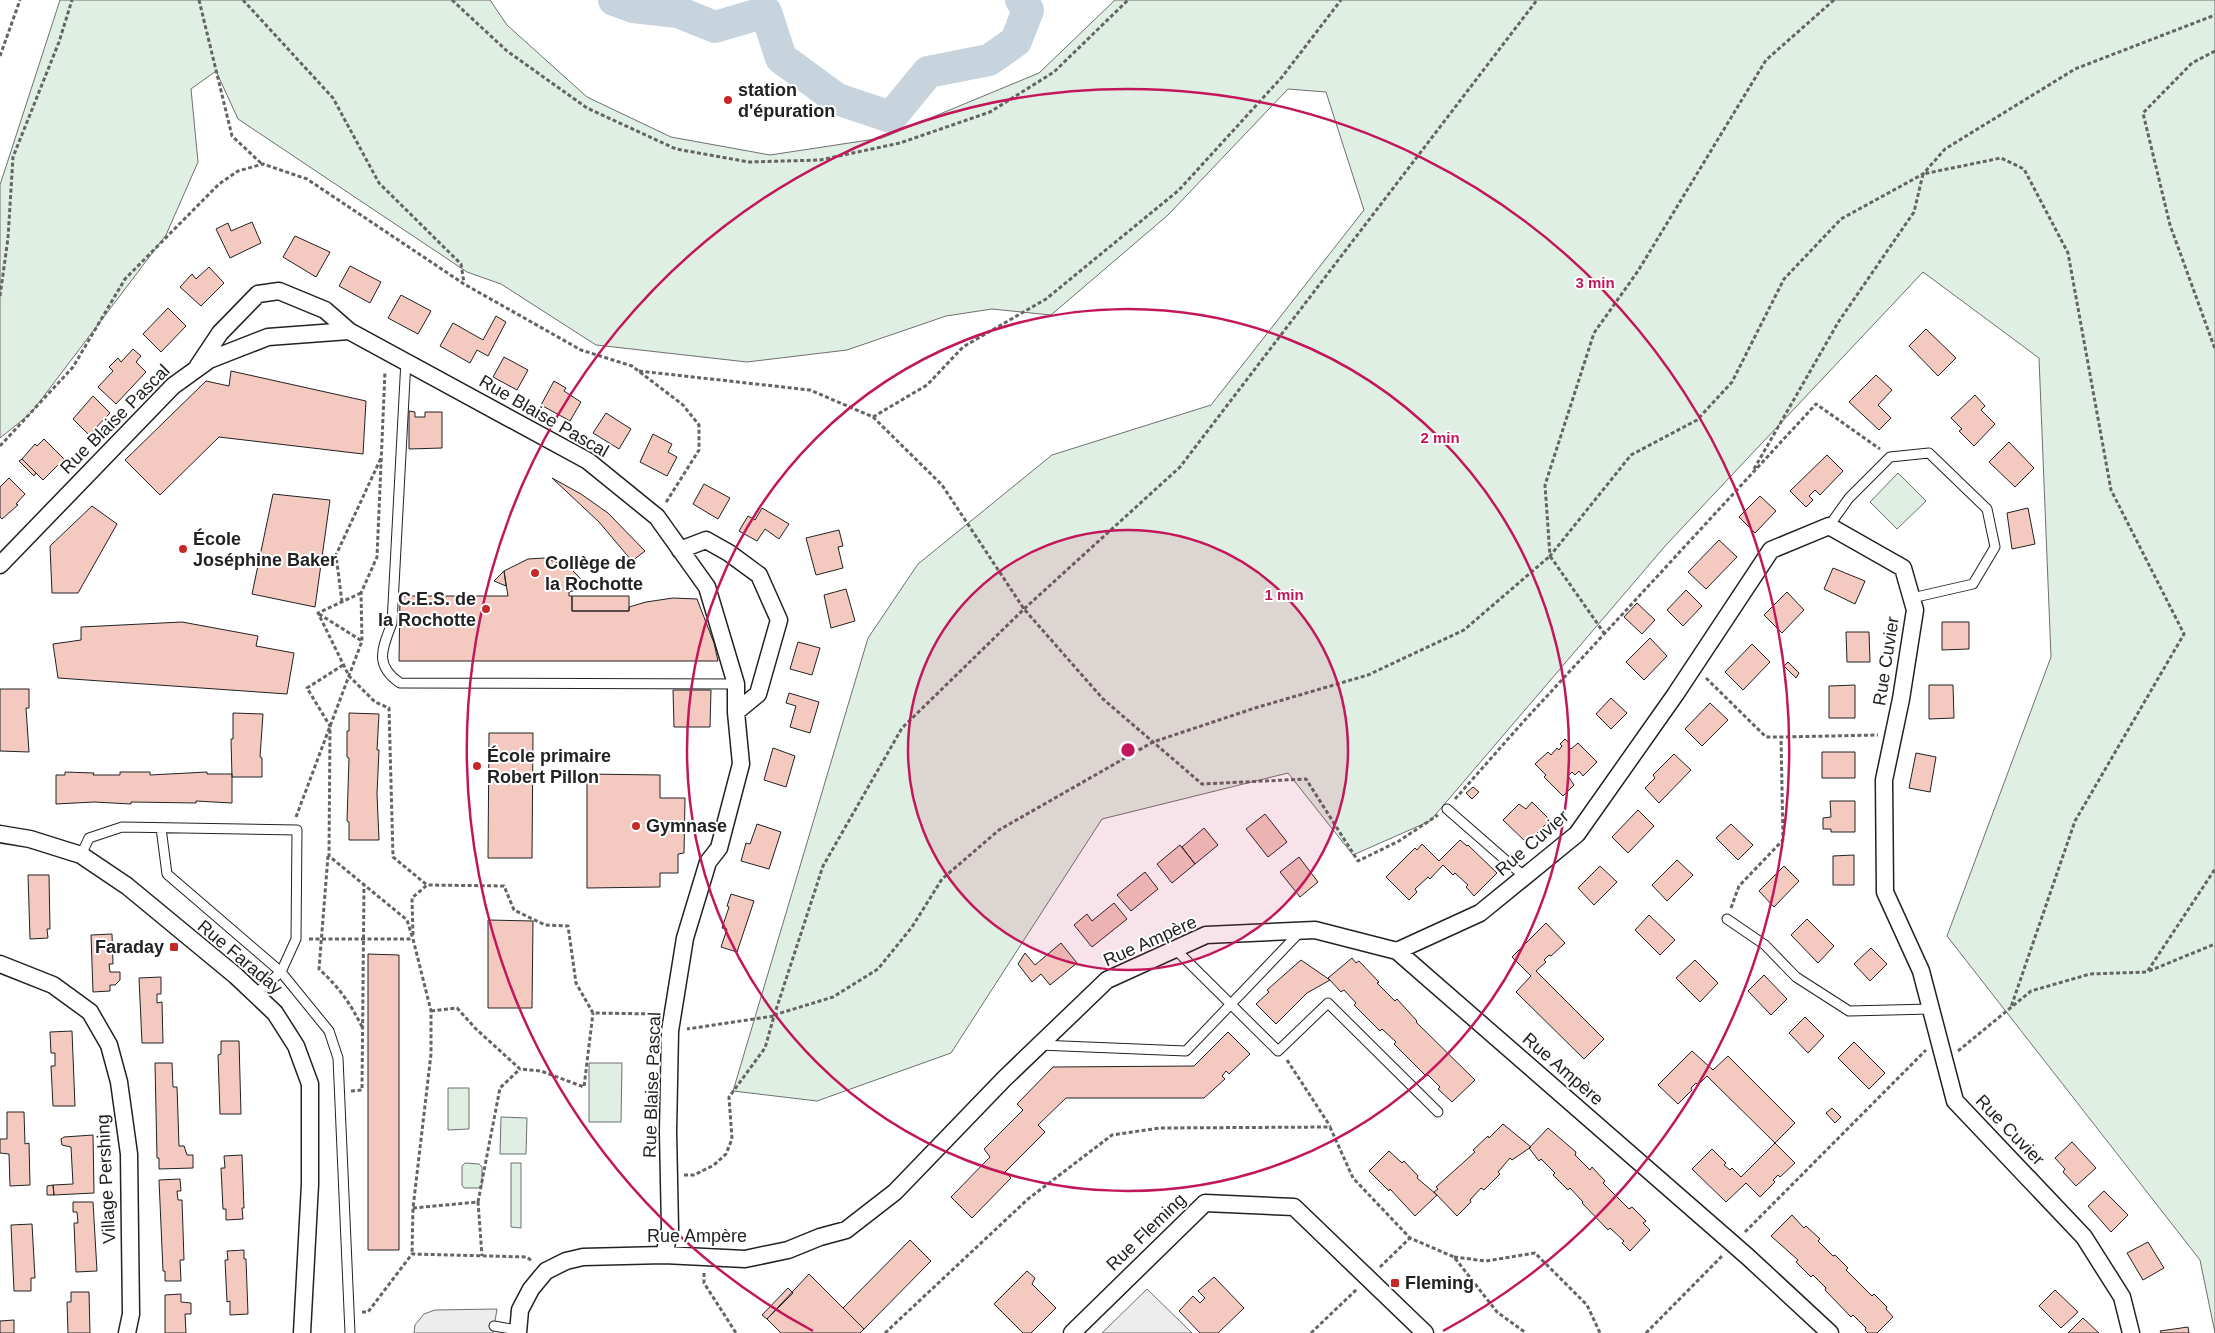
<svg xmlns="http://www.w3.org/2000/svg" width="2215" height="1333" font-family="Helvetica,sans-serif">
<rect width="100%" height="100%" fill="#fff"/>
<path fill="#e0efe3" stroke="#6f6f6f" d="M60 0H490L507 25 587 97 671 137 770 155 882 138 1039 73 1115 0H2215V1333L2200 1260 1947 936 2051 657 2039 358 1923 272 1666 545 1430 821 1353 855 1288 773 1102 819 951 1053 817 1101 733 1091 868 638 918 564 1052 455 1211 405 1364 210 1326 92 1288 89 1168 215 1051 315 992 309 946 316 847 350 747 362 596 345 501 284 467 272 238 119 216 71 191 89 198 162 166 235 31 413 0 438V185Z
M1898 473 1926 501 1897 529 1870 502Z
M589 1063H622L621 1122H589Z
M448 1088H469V1129L448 1130Z
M501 1117 527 1118 526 1154H500Z
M465 1163 479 1164 482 1167V1185L478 1188H464L462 1185V1166Z
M511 1163H521V1228L511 1227Z"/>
<path fill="#ededed" stroke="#6f6f6f" d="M1147 1289 1192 1333H1102Z
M497 1309 493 1333H414L415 1325 424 1314 435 1310Z"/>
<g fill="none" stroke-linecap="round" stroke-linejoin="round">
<path stroke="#c7d3dd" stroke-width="32" d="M614 0 633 7 678 12 715 27 766 12 781 58 837 99 891 117 928 72 989 60 1016 41 1028 10 1021 0"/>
</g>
<path fill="#f3c9c0" stroke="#222" d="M252 222 261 243 230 258 216 229 228 223 231 231Z
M295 236 330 252 316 277 283 257Z
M350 266 381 282 370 303 339 286Z
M209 267 224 283 201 306 180 287 192 274 196 279Z
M401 295 431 311 418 334 388 318Z
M168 308 186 326 161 352 143 334Z
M496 316 506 322 488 356 477 350 470 363 440 346 453 323 483 340Z
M1926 329 1956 358 1938 376 1909 346Z
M133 349 141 356 136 362 146 372 116 404 98 387 113 371 109 367 118 358 121 362Z
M504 357 528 370 517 390 493 377Z
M231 371 366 401 363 454 219 437 160 495 125 460 206 381 229 386Z
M1876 375 1892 390 1878 405 1891 418 1879 430 1849 402Z
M554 381 566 388 564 391 581 402 570 421 541 405Z
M1975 395 1985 406 1981 410 1995 424 1974 446 1959 431 1962 429 1951 418Z
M93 396 110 413 89 435 73 419Z
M409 411 415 412V417H425V412H442V448L409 449Z
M606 413 631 429 619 449 593 433Z
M653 434 672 444 668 452 677 457 667 476 640 462Z
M44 439 64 459 43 480 22 459 35 444 37 446Z
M2009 442 2034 468 2015 487 1989 462Z
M1827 455 1843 471 1820 495 1815 490 1809 496 1813 500 1806 507 1790 491Z
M22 459 36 473 34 476 19 461Z
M9 478 25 494 16 504 18 505 2 519 0 517V487Z
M552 478 581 494 608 513 645 551 632 561 599 522Z
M704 484 730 498 718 519 693 504Z
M273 494 330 500 315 607 252 594Z
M1760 496 1776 511 1755 533 1739 517Z
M92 506 117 524 78 593H52L50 546Z
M762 508 789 524 779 539 765 529 757 541 739 531 748 516 755 520Z
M2028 508 2035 544 2012 549 2007 513Z
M839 530 843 546 838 547 843 568 816 575 806 538Z
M1719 540 1737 557 1706 589 1688 572Z
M544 558 568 566 585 583 587 587 569 592V596H572V611H629V607L646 602 673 598 697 599 714 643 718 661H399L400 596H508L504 571 528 559Z
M1833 568 1865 581 1855 604 1824 589Z
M504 571 506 586 494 581Z
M846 589 855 621 831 628 824 595Z
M1686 590 1702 606 1683 626 1667 610Z
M1787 592 1804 610 1782 633 1764 615Z
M572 596H629V611H572Z
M1637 603 1655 620 1642 634 1624 617Z
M182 622 258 636 256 646 294 653 287 694 58 678 53 644 81 640V627Z
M1942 622H1969V649L1942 650Z
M1846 632H1869L1870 662H1847Z
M1650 638 1667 656 1644 680 1626 662Z
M798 642 820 648 812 675 790 669Z
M1752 644 1770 662 1743 690 1725 672Z
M1788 662 1799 673 1796 678 1784 666Z
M1855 685V718H1829V686Z
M1929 685H1953L1954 718 1929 719Z
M0 689H29V708H26L29 752 0 751Z
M673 690H711L710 727H674Z
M789 693 819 702 810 733 790 727 796 706 786 703Z
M1611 698 1627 713 1611 729 1596 714Z
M1710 703 1728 720 1702 746 1685 729Z
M233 713 263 714 260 757 262 758V777H232L231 739H233Z
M349 713 379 714 377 750H379L377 794 379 840H349V822L347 821 349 758 347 757V731H349Z
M489 733H533L532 858H488Z
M1565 739 1570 744 1568 746 1571 749 1578 743 1597 762 1583 776 1579 771 1575 775 1572 772 1568 776 1574 785 1563 796 1544 777 1546 775 1535 764 1548 752 1551 755 1557 748 1559 750 1562 746 1560 744Z
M773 748 795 756 786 787 764 780Z
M1822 752H1855V778H1822Z
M1916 753 1936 757 1930 792 1909 788Z
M1674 754 1691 770 1659 803 1645 788 1655 778 1653 775Z
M65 772 94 773 93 775H120V772H150V775L207 772V774H232V803L196 801V803L131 802V804L94 802 56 804V775H65Z
M587 774 660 775V798H685L684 853 678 854V873H660V887L587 888Z
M1473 787 1479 792 1472 799 1466 793Z
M1830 801H1855V832H1831V829H1823V818L1831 817Z
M1532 802 1550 820 1527 843 1503 820 1519 804 1526 809Z
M1638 810 1654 826 1628 853 1612 837Z
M1265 814 1287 842 1268 857 1246 829Z
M757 824 781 832 769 869 741 861 746 843 750 844Z
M1731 824 1753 845 1738 860 1716 838Z
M1204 828 1218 845 1195 864 1182 847Z
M1460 840 1467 846 1468 845 1497 873 1474 896 1466 887 1468 885 1455 873 1453 875 1443 865 1430 879 1428 877 1415 889 1417 892 1409 900 1386 877 1415 848 1417 850 1422 844 1439 861Z
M1180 845 1195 864 1172 883 1157 864Z
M1854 855V885H1833V856Z
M1299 857 1318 882 1300 897 1280 872Z
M1677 860 1693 875 1667 901 1652 885Z
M1600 866 1617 882 1594 905 1578 888Z
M1784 866 1799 881 1774 907 1759 891Z
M1145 872 1158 889 1131 911 1117 895Z
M28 875H49L50 929H47L48 938 30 939Z
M731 894 754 901 737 952 721 947 727 929 722 928 729 907 727 906Z
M1114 903 1127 919 1092 947 1074 925 1087 914 1092 921Z
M1649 915 1675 940 1660 955 1635 930Z
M1807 919 1834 946 1818 963 1791 935Z
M488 920 533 921 532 1008H488Z
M1546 923 1565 943 1551 956 1549 955 1544 960 1546 962 1536 971 1604 1039 1584 1059 1516 992 1531 976 1512 957Z
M112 934 113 964H109L110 972H120V980L115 985H110V991L93 992 91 935Z
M1061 943 1077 963 1050 985 1041 974 1032 982 1018 964 1025 953 1035 965Z
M1871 948 1887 964 1870 981 1854 964Z
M368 954 399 955V1250H368Z
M1352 958 1356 963 1359 961 1379 982 1377 983 1395 1001 1397 999 1417 1021 1416 1022 1475 1080 1452 1102 1438 1089 1440 1087 1428 1075 1426 1076 1394 1044 1396 1042 1382 1029 1380 1031 1354 1005 1356 1003 1344 990 1341 992 1328 978Z
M1301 960 1330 980 1307 993 1276 1024 1256 1004 1269 992 1267 990Z
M1695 960 1718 983 1700 1002 1676 978Z
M1764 975 1787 999 1771 1015 1748 991Z
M161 977V994H157V1003L162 1002 163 1043H142L139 978Z
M1805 1017 1824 1036 1808 1053 1789 1033Z
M72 1031 75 1106H53L51 1066H55V1053H51L50 1032Z
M1228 1032 1250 1054 1229 1074 1226 1071 1222 1076 1225 1079 1204 1098H1066L1038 1125 1045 1132 1005 1172 1011 1178 972 1218 951 1197 990 1157 984 1149 1023 1110 1017 1104 1053 1067 1194 1066Z
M221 1041H239L241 1114H220L218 1055 221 1054Z
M1854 1042 1885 1073 1869 1089 1838 1058Z
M1692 1051 1713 1070 1728 1056 1795 1123 1775 1143 1707 1076 1698 1085 1696 1083 1691 1088 1692 1090 1678 1104 1658 1085Z
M155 1063H172L173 1087H177L179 1146H184L187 1155H193V1168L159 1169V1158H157Z
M1832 1108 1841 1117 1835 1123 1826 1113Z
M7 1112H24L25 1144 29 1143 30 1185 10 1186 9 1154 0 1153V1139H7Z
M1503 1124 1531 1147 1512 1160 1510 1158 1498 1172 1500 1174 1484 1190 1481 1188 1470 1200 1471 1202 1457 1216 1434 1192 1438 1189 1436 1187 1475 1152 1473 1150 1488 1136 1489 1138Z
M1548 1128 1576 1152 1575 1155 1590 1170 1592 1167 1605 1181 1603 1183 1629 1209 1632 1207 1646 1221 1643 1223 1650 1230 1630 1251 1622 1243 1624 1241 1610 1228 1608 1230 1582 1203 1583 1202 1570 1188 1568 1190 1553 1175 1555 1173 1541 1159 1539 1161 1529 1148Z
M93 1135 94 1193 54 1195 53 1185 73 1184 71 1147 62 1145 61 1139 64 1137Z
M2072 1142 2096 1168 2076 1186 2063 1172 2065 1169 2055 1158Z
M1775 1143 1795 1163 1780 1177 1778 1175 1773 1180 1775 1182 1760 1197 1746 1183 1726 1202 1692 1169 1712 1149 1726 1163 1724 1165 1730 1170 1732 1168 1741 1177Z
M1389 1151 1402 1163 1404 1161 1418 1176 1417 1178 1437 1195 1415 1216 1390 1189 1389 1191 1369 1171Z
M242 1155 244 1208H242L243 1219 226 1220V1209H223L221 1168H225L224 1156Z
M180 1179 181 1191H177L178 1200H182L184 1260H180L181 1281H165V1271H163L159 1180Z
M53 1185 54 1195H47V1186Z
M2104 1191 2128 1215 2111 1232 2088 1206Z
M73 1202H93L97 1271 76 1272 74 1223H78L77 1212H73Z
M1792 1215 1804 1228 1806 1226 1820 1239 1818 1241 1833 1256 1835 1255 1848 1268 1846 1270 1872 1296 1874 1294 1887 1307 1886 1309 1893 1317 1877 1333H1868L1865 1330 1866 1328 1853 1315 1851 1317 1825 1290 1826 1288 1813 1275 1811 1277 1796 1262 1798 1260 1771 1236Z
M32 1224 35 1278H31V1291H14L11 1225Z
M910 1240 931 1261 864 1329 843 1308Z
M2148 1242 2164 1268 2143 1280 2127 1253Z
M244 1250V1259H246L248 1314 230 1315V1301L227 1302 225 1260H228L227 1251Z
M1027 1271 1035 1278 1032 1284 1056 1308 1031 1333H1023L994 1304Z
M809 1274 864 1329 860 1333H781L767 1319Z
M1214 1277 1244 1308 1218 1333H1200L1179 1311 1193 1296 1200 1303 1205 1298 1198 1291Z
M788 1288 793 1293 767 1319 762 1315Z
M2055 1290 2078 1312 2061 1328 2039 1306Z
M71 1292H89L90 1333H68L67 1302H71Z
M181 1294V1302L191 1303V1314H185L186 1333H165V1295Z
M2083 1318 2099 1333H2068Z
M14 1320V1333H0V1321Z
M2188 1327 2189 1333H2161L2160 1331Z"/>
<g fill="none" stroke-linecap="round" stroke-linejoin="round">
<defs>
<path id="lane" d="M406 360 392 623C382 649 374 665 400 683L736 684
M1829 526 1849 498 1890 457 1929 453 1987 509 1995 547 1973 584 1912 598
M1447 809 1525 877
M161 828 167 874 281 972 329 1031 338 1058 350 1333
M81 855 89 838 122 827 297 830 296 939 281 972 255 994
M1727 919 1765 945 1796 977 1849 1011 1931 1009
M1175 949 1278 1051 1328 1003 1438 1112
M1039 1045 1186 1051 1300 932
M494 1326 517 1330"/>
<path id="street" d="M198 366 220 333 258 294 279 291 325 310 349 331
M680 550 706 540 729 553 759 575 779 620 758 694 736 712
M0 565 173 386 209 360 268 337 349 331 588 461 657 517 707 587 736 684V712L741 764 719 848 708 862 685 938 670 1031 668 1132 670 1229 664 1255
M0 834 30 839 81 855 127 886 236 976 275 1013 296 1046 310 1084V1184L302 1333
M1397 951 1480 913 1577 834 1675 695 1771 550 1829 526 1903 568 1915 610 1901 699 1884 780 1885 892 1921 971 1955 1101 2084 1237 2122 1297 2131 1333
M0 964 53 985 90 1012 109 1045 119 1082 129 1154 131 1314 127 1333
M518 1333 520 1310 531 1289 546 1271 566 1261 583 1257 664 1255 745 1259 788 1250 820 1237 846 1230 895 1192 1004 1079 1107 980 1206 935 1315 930 1397 951 1748 1257 1830 1333
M1072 1333 1205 1203 1294 1207 1425 1333"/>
</defs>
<use href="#lane" stroke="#222" stroke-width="11"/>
<use href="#street" stroke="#222" stroke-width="19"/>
<path stroke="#646464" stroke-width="3" stroke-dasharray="4 2.5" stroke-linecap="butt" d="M199 0 232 136 262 164
M243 0 333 98 379 183 461 264 464 283
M452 0 507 51 587 108 676 149 749 162 820 160 900 143 990 112 1054 72 1128 0
M1834 0 1766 60 1638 271 1594 333 1545 485 1550 556 1631 455 1697 420 1732 382 1784 279 1841 219 1923 174 1945 149 2075 69 2215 15
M2215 51 2192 63 2143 113 2170 225 2215 349
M0 56 20 0
M0 296 8 238 13 157 59 42 72 0
M639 371 810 390 873 417 942 485 1024 609 1103 699 1202 784 1306 779 1358 861 1399 841 1438 815
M873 417 927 385 963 347 1046 299 1179 190 1282 77 1341 0
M0 446 73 367 125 279 219 184 238 171 263 164 307 179 464 284 581 350 632 366 683 405 699 425V450L665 504
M1754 469 1839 321 1914 212 1923 174 2001 158 2024 169 2068 253 2111 490 2184 634 2075 821 2011 1007
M361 593 318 613 349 676 375 702 389 708 393 857 427 885
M342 602 336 555 381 458
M319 614 362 641
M343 665 307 688 330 726 329 856 407 920 413 939 431 1011V1054L413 1208 412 1254
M1706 678 1766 737H1781
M1455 799 1524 721 1816 404 1880 449
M296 817 362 641 361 593 377 557 385 371
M328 856 319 969C338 986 351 1004 362 1027
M1731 908 1739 886 1783 840 1781 737 1878 735
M413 935 412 898 427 885 504 886 514 910 545 925 568 926 576 983 593 1013 658 1014
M309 939H413
M2149 971 2215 944
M431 1011 457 1008 476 1029 520 1069 541 1071 584 1087 593 1013
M774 1015 833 997 878 969 912 927 942 879 999 830 1153 742 1255 708 1368 675 1464 630 1550 556 1604 633
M774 1016 823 866 902 728 1024 609 1180 467 1537 0
M1958 1051 2031 991 2090 974 2147 972 2215 869
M1287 1060 1330 1126
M351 1091 362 1090 364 885
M684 1175H694L714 1165 726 1154 732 1139 729 1097 765 1048 774 1016 687 1029
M478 1202 500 1088 520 1069
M413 1208 478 1202 482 1256
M1745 1232 1926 1050
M1454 1257 1486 1261 1535 1253 1587 1305 1600 1333
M1380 1267 1410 1238
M704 1273V1283L736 1333
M362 1312H368L412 1254 527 1257 533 1262
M885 1333 1028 1199 1112 1135 1160 1128 1330 1127 1353 1178 1410 1238 1454 1257 1497 1312 1526 1333
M1311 1333 1357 1289
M1646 1333 1722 1256"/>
<use href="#lane" stroke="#fff" stroke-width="9"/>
<use href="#street" stroke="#fff" stroke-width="16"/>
</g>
<circle cx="1128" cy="750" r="220" fill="#c2185b" fill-opacity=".12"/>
<g fill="none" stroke="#c2185b" stroke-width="2.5">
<circle cx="1128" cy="750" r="220"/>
<circle cx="1128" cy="750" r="441"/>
<path d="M813 1331A661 661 0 1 1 1443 1331"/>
</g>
<g fill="#c62828" stroke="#fff" stroke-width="2">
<circle cx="728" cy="100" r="5"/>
<circle cx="183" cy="549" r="5"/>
<circle cx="535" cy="573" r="5"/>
<circle cx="486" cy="609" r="5"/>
<circle cx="477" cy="766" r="5"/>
<circle cx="636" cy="826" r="5"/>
<rect x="169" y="942" width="10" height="10" rx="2.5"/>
<rect x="1390" y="1278" width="10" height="10" rx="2.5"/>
</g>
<g text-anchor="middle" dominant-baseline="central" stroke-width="4" stroke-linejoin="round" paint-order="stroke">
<g font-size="18" font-weight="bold" fill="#222" stroke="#fff" text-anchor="start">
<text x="738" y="90">station<tspan x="738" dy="21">d'épuration</tspan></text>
<text x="193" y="539">École<tspan x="193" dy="21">Joséphine Baker</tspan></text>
<text x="545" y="563">Collège de<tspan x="545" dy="21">la Rochotte</tspan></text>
<text x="476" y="599" text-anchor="end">C.E.S. de<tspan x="476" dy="21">la Rochotte</tspan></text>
<text x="487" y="756">École primaire<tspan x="487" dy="21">Robert Pillon</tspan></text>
<text x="646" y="826">Gymnase</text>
<text x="164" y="947" text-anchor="end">Faraday</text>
<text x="1405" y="1283">Fleming</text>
</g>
<g font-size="18" fill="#222" stroke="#fff">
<text transform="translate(544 416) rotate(30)">Rue Blaise Pascal</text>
<text transform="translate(115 419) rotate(-45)">Rue Blaise Pascal</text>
<text transform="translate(1886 661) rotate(-81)">Rue Cuvier</text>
<text transform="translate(1532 843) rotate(-41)">Rue Cuvier</text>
<text transform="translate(1150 941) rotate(-24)">Rue Ampère</text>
<text transform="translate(240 957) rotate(40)">Rue Faraday</text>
<text transform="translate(1563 1069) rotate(41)">Rue Ampère</text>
<text transform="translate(652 1085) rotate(-88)">Rue Blaise Pascal</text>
<text transform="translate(2010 1130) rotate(46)">Rue Cuvier</text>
<text transform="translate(106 1179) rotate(-93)">Village Pershing</text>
<text transform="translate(1146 1232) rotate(-44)">Rue Fleming</text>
<text x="697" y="1236">Rue Ampère</text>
</g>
</g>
<circle cx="1128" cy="750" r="8" fill="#c2185b" stroke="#fff" stroke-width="2.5"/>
<g font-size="15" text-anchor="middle" font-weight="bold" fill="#c2185b" stroke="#fff" stroke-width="4" stroke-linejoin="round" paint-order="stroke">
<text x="1595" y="288">3 min</text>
<text x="1440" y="443">2 min</text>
<text x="1284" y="600">1 min</text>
</g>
</svg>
